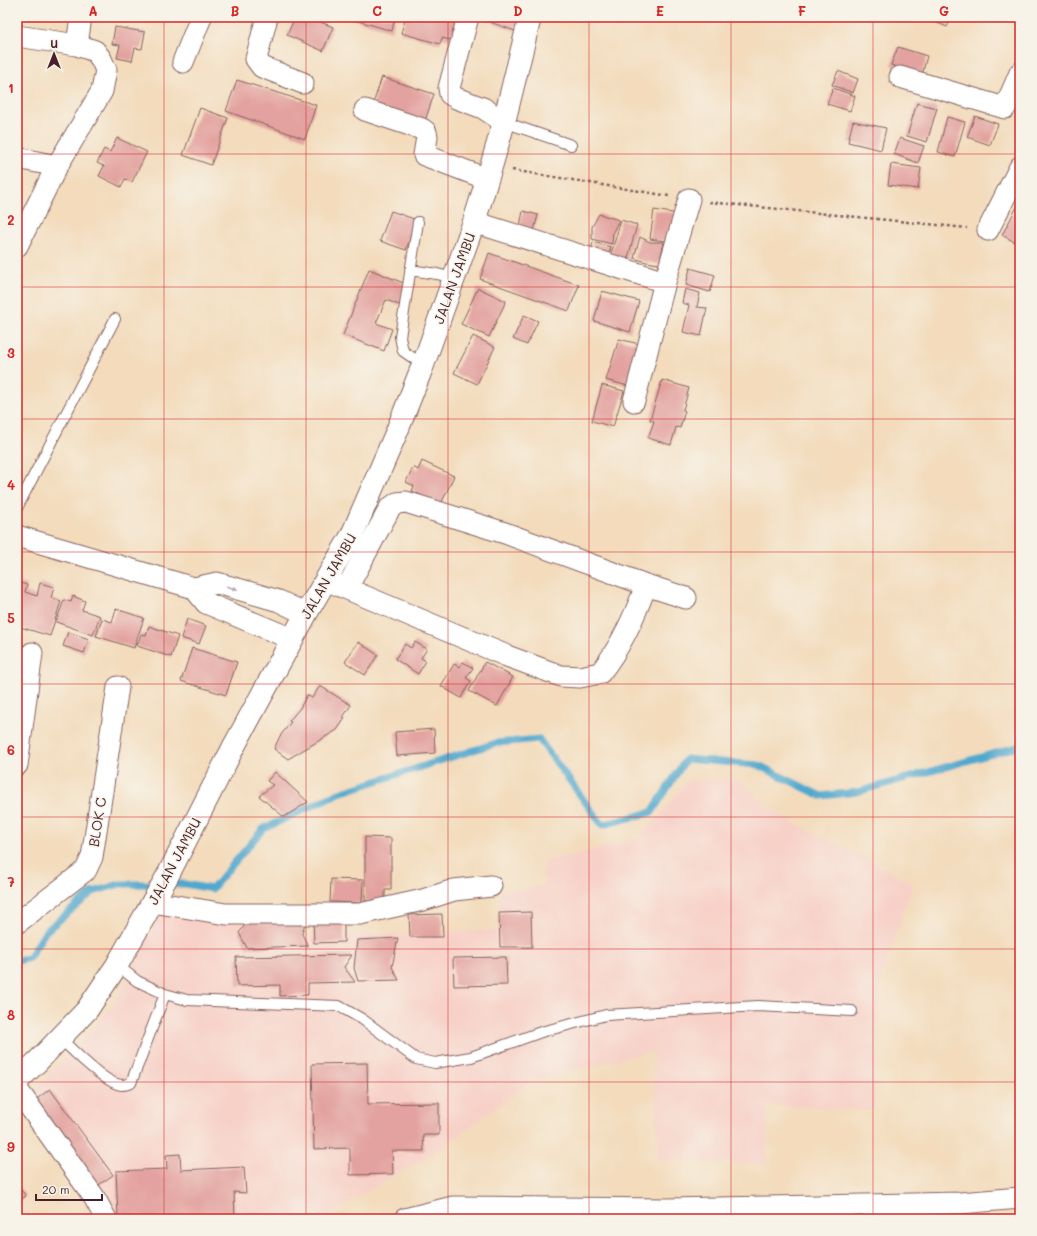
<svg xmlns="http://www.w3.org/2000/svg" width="1037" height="1236" font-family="Mali,sans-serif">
<rect width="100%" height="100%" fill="#f7f3e8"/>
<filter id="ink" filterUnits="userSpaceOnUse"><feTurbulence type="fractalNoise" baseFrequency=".025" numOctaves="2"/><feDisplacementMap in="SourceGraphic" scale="8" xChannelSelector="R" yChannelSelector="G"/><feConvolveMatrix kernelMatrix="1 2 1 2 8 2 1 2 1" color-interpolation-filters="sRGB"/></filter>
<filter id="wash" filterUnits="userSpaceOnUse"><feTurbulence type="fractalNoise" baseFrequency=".012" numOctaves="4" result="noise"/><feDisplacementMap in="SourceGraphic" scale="16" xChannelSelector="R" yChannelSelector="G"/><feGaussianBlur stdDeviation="0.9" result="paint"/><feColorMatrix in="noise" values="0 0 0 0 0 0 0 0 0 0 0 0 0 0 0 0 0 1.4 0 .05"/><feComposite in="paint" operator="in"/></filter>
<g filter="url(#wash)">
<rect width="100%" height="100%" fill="#f3dbbc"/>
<path fill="#f7d1c8" d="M737 779 775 813 913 883 881 979 874 1110 767 1105 766 1165 659 1160 653 1051 531 1081 440 1149 327 1215 111 1214 30 1095 111 1009 164 908 238 918 242 939 502 930 500 892 544 886 543 862 639 839 687 782Z"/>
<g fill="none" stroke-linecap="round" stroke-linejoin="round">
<path stroke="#51a8ce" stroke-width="7" d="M17 961 29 958 46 931 93 892 120 884H185L212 889 263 829 339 793 496 743 539 739 602 825 652 812 686 759 758 765 821 796 857 792 1020 746"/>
</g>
<g id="blocks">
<path fill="#e3a29f" d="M295 17H308L333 27 323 51 287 35Z
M345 17H395L392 31Z
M406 17H464L459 42 442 38 440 44 401 33Z
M476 17H520L515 31Z
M924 17H952L947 27Z
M115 27 145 32 142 49 135 48 132 61 117 58 120 45 112 44Z
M898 47 927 56 922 75 891 65Z
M838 71 858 79 853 93 832 85Z
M382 77 434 94 424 124 372 107Z
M237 80 316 105 305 139 226 111Z
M833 88 855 96 850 111 827 104Z
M917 103 937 108 927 142 907 136Z
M200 108 228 118 211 165 183 155Z
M975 116 998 124 990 145 967 137Z
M947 117 965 122 955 157 938 152Z
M853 121 886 128 881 150 848 142Z
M117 138 147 152 132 182 125 179 121 187 99 176 104 166 97 163 104 149 110 152Z
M900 138 924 146 918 163 894 154Z
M891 164 921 168 918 189 888 185Z
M1019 203 1020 204V245L1002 235Z
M654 210 678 214 674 242 650 239Z
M391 211 417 220 406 250 380 241Z
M523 211 538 215 534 230 520 226Z
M599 214 619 220 613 232 612 244 592 239V227Z
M621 220 637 225 626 265 609 261Z
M640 237 650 242H664L659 264 646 262 634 258Z
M593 242 611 247 608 257 591 251Z
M489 253 579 285 569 311 480 279Z
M690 268 715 275 710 292 686 285Z
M369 269 406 284 399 305 386 300 376 323 392 329 384 351 343 335Z
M478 288 506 301 489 337 461 324Z
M685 289 700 293 697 307 707 308 701 336 683 332 689 305 682 303Z
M602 291 639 301 630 332 594 321Z
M524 315 538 321 527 345 513 339Z
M473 336 495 347 477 384 454 373Z
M619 339 643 345 632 387 606 380Z
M662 380 689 388 683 410 685 411 680 428 676 427 671 445 648 438 654 421 650 420Z
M602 385 624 391 613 427 592 421Z
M422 461 454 476 441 504 412 491 414 486 406 482 413 467 418 470Z
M17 582 27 585 25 592 37 596 40 583 54 587 51 598 61 601 50 636 17 626Z
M73 596 85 601 82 610 100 616 93 635 56 622 64 600 71 602Z
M116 609 144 618 134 648 96 636 102 619 112 622Z
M187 619 206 626 199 644 181 638Z
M149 626 178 636 171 657 137 646 141 634 146 635Z
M68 632 89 639 84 653 63 646Z
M358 642 378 655 365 675 345 662Z
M415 642 427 649 421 658 426 661 418 674 395 659 405 644 411 648Z
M192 648 237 662 226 695 181 681Z
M463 662 473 668 466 678 471 681 461 698 441 686 454 664 459 667Z
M485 662 513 677 497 706 469 691Z
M320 686 351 705 343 717 345 718 337 730 288 759 274 749 280 736 291 722 289 721 300 708 307 695 312 698Z
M434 729 435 753 397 756 395 732Z
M275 772 308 802 284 817 259 796 273 785 267 781Z
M365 837 391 838V890H385V901H365Z
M331 879 363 880 362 903 330 902Z
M531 912 532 947H500L499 913Z
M442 914 443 937H410L409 915Z
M307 916 302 934 308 946 247 948 239 933 249 919Z
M344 918V942L314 943 313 919Z
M398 938 392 967 399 980 358 981 354 968 357 940Z
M352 955 344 967 355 982 308 983V995L280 996V985L237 986 236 957Z
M506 957 507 985 454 986 453 958Z
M367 1063 368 1104 439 1103V1135H423L424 1151H392L393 1174 350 1175V1148L314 1149 312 1064Z
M50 1089 113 1175 93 1189 30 1104Z
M180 1154 181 1170 244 1167 246 1193 234 1192 235 1219H118L116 1171 167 1169 166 1155Z
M17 1185 26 1196 17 1203Z"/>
</g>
</g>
<g filter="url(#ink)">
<use href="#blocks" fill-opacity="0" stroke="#85615e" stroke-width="1"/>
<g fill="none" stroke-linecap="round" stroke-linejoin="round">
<defs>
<path id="lane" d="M504 122 571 145
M418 222 400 337 403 351 423 365
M410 270 437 274 454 278
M17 508 115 319
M117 965 137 981 165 994 187 1000 339 1006 362 1019 416 1059 435 1063 471 1057 541 1032 606 1015 758 1006 852 1011
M60 1038C71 1049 107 1085 122 1085 125 1085 128 1084 131 1083L165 994"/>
<path id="street" d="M267 17 256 59 262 67 303 83
M468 17 449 88 450 94 456 98 483 108 504 122
M17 36 77 45 95 51 101 59 106 70 102 91 57 166 17 246
M77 45 81 17
M183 62 201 17
M900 77 1005 108 1020 73
M365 110 422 129 426 132 427 137 424 155 487 179
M17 158 57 166
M474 222 665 282 634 401
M988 230 1020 167
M665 282 689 199
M17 536 194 588 217 583 279 601 306 614
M333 583 507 656 561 676 580 677 600 673C621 647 635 616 646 585
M194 588 206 603 292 639
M347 588 390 508 397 503 406 502 505 533 646 585 686 598
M17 765 32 653
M152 902 226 914H360L423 900 454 890 491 886
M17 923 86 870 92 857 118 687
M17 1089 94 1197 106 1219
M405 1219 453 1207 667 1209 960 1203 1020 1198"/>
<path id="secondary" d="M17 1081 38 1061 87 1010 117 965 168 875 233 748 306 614 352 535 397 431 423 365 474 222 491 167 504 122 530 17"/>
</defs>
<use href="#lane" stroke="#85615e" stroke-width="12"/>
<use href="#street" stroke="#85615e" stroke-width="23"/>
<use href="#secondary" stroke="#85615e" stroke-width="24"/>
<path stroke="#85615e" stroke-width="2.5" stroke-dasharray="3 3" stroke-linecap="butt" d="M512 170 669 196
M709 202 967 228"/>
<use href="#lane" stroke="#fff" stroke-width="10"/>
<use href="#street" stroke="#fff" stroke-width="21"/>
<use href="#secondary" stroke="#fff" stroke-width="22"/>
</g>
<defs><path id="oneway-solid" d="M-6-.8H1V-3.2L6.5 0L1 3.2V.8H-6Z"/></defs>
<use fill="#ae9aa0" href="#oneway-solid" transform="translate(232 588) rotate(16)"/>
</g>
<path fill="none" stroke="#d62828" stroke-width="1" stroke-opacity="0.55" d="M164 17V1219M306 17V1219M448 17V1219M589 17V1219M731 17V1219M873 17V1219M17 154H1020M17 287H1020M17 419H1020M17 552H1020M17 684H1020M17 817H1020M17 949H1020M17 1082H1020"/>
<g text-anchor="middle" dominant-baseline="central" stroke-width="3" stroke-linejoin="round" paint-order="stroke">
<g font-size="14" fill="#4a1f2b" stroke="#f7f3e8">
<text transform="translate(454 278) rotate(-70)">JALAN JAMBU</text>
<text transform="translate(328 576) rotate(-60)">JALAN JAMBU</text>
<text transform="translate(97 822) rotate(-81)">BLOK C</text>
<text transform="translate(174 861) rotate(-62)">JALAN JAMBU</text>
</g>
</g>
<rect width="1037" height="1236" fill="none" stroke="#f7f3e8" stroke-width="44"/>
<g transform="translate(54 54)" stroke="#f7f3e8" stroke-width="3" paint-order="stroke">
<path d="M0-3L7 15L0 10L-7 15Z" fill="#4a1f2b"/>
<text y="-6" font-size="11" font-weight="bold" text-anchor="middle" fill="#4a1f2b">U</text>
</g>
<path d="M36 1194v6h66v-6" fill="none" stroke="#4a1f2b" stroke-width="2"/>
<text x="42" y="1194" font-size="12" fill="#4a1f2b" stroke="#f7f3e8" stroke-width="3" paint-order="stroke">20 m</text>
<rect x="22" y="22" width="993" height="1192" fill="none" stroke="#d62828" stroke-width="1.5"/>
<g font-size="13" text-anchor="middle" font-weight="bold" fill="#d62828">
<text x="93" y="16">A</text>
<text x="235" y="16">B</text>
<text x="377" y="16">C</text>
<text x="518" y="16">D</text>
<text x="660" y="16">E</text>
<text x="802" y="16">F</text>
<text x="944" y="16">G</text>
<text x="11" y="93">1</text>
<text x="11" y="225">2</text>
<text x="11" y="358">3</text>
<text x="11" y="490">4</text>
<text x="11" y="623">5</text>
<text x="11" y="755">6</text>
<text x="11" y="887">7</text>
<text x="11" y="1020">8</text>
<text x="11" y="1152">9</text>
</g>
</svg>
